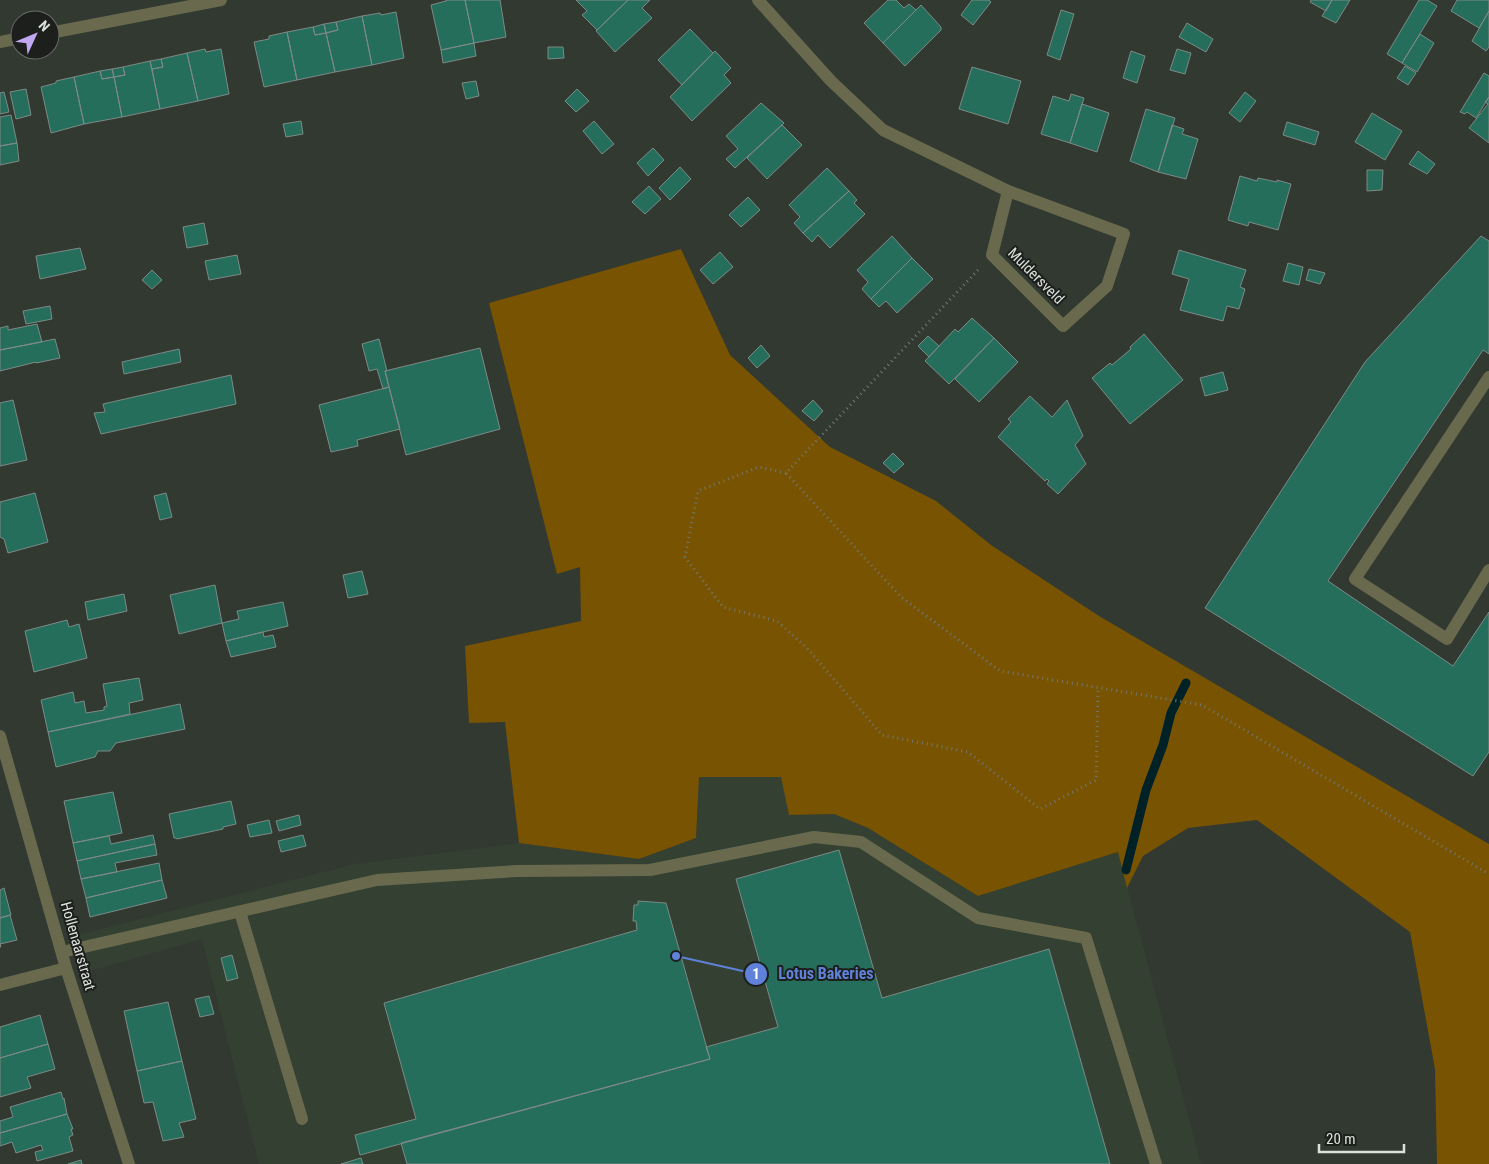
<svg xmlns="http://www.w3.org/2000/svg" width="1489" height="1164" font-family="'Roboto Condensed',sans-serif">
<rect width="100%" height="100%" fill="#323931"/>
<path fill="#344032" d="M699 777H782L789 815 834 814 868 828 978 896 1118 852 1201 1164H259L202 939 83 973 70 937 355 864 519 843 639 859 696 838Z"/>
<path fill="#785302" d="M681 249 730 355 830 447 936 501 991 545 1099 616 1489 844V1164H1437L1435 1069 1410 932 1257 820 1188 828 1143 856 1127 888 1118 852 978 896 868 828 834 814 789 815 781 777H699L696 838 639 859 519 843 505 722 469 723 465 646 581 621 580 567 557 574 489 303Z"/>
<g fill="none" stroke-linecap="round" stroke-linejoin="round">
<path stroke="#002125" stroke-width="9" d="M1126 870 1146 790 1163 745 1171 713 1186 683"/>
</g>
<path fill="#246e5b" stroke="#7d8a86" d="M446 0H465L474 43 441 50 431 5 446 1Z
M465 0H500L506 37 474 43Z
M576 0H628L597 30 582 15 587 11Z
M628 0H650L642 8 652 18 615 52 596 31Z
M888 0H896L904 8 909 4 916 10 883 43 864 23Z
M972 0H989L991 2 973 25 961 15Z
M1311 0H1332L1326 11 1310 2Z
M1332 0H1350L1336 23 1322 16Z
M1419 0H1427L1437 6 1402 63 1387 54Z
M1457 0H1489V11L1479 28 1451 11Z
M921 5 941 27V30L905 66 883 43Z
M1061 10 1074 14 1060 60 1047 55Z
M1489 11V47L1486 51 1472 41Z
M396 12 404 58 372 65 362 16 380 13 381 15Z
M362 16 372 65 335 72 326 33 338 30 336 22Z
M336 22 338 30 326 33 324 24Z
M1187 23 1213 39 1206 52 1179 37Z
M324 24 326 33 315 35 313 27Z
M313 27 315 35 326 33 335 72 297 80 287 32Z
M690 29 713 53 682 85 658 60Z
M287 32 297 80 264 87 254 42 269 39V36Z
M1420 34 1434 43 1417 72 1402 63Z
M474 43 476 56 443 63 441 50Z
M548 47H563L564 58 548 59Z
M205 49 206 52 221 49 229 94 198 101 187 53Z
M1177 49 1191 53 1185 74 1170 70Z
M715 51 731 68 724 75 731 83 692 121 670 97Z
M1131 51 1145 56 1137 83 1123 78Z
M187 53 198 101 160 109 152 69 163 67 161 59Z
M161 59 163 67 152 69 150 61Z
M150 61 160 109 122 117 114 77 125 75 123 67Z
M1405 66 1416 73 1408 85 1397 78Z
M123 67 125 75 114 77 112 69Z
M972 67 1021 81 1008 124 959 109Z
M112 69 114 77 102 79 100 71Z
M100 71 102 79 114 77 122 117 84 124 74 77Z
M1484 73 1489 76V97L1476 118 1467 112 1465 114 1460 112Z
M74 77 84 124 51 133 41 87 56 83V81Z
M476 81 479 96 466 99 462 83Z
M26 89 31 115 16 119 10 92Z
M577 89 589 101 576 112 565 101Z
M4 92 9 112 0 114V93Z
M1245 92 1256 101 1240 122 1229 113Z
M1071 94 1084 98 1070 143 1041 134 1053 96 1069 101Z
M1489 97V143L1469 128 1488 104 1485 102Z
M761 103 784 123 735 168 726 159 738 149 726 136Z
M1082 104 1109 113 1097 152 1070 143Z
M1146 109 1175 118 1158 172 1130 161Z
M1372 113 1402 131 1385 160 1355 142Z
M11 115 17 143 0 146V117Z
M301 121 303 134 286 137 283 124Z
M594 121 614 144 602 154 583 131Z
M1287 122 1319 132 1315 145 1283 135Z
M782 125 802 145 767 179 747 158Z
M1172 125 1184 129 1182 134 1198 139 1186 179 1158 172Z
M17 143 19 161 0 165V146Z
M653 148 664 160 648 176 637 163Z
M1418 151 1435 164 1427 174 1409 164Z
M680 167 691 179 670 200 659 188Z
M827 168 849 191 803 233 794 223 800 217 789 205Z
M1367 170H1383L1382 190 1367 191Z
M1240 176 1257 181 1258 178 1277 182V180L1291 184 1278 230 1249 222 1248 226 1228 220Z
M649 186 661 199 645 214 632 202Z
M849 191 857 200 854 203 865 214 830 248 818 235 812 242 803 233Z
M748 197 760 210 741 227 729 215Z
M204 223 208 244 187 248 183 227Z
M892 236 912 258 871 299 862 289 868 282 857 270Z
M1481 236 1489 241V354L1483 350 1328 581 1453 666 1489 612V752L1473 776 1205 608 1365 362Z
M80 248 86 269 40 279 36 256Z
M1179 250 1246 270 1240 287 1245 289 1239 309 1227 306 1223 321 1180 310 1189 279 1172 274Z
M720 252 733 267 713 284 700 270Z
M237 255 241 274 209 280 205 261Z
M912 258 933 279 897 313 886 301 879 307 871 299Z
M1288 263 1303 267 1299 285 1283 281Z
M1309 269 1325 273 1320 284 1306 280Z
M152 270 162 280 152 289 142 280Z
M50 306 52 319 26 324 23 311Z
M972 318 994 338 949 384 925 361 955 329 958 332Z
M37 324 42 342 0 350V328L8 326V330Z
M1144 334 1183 380 1130 424 1092 378 1110 363 1112 365 1131 349 1130 347Z
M928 336 939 346 929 357 918 346Z
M994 338 1018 362 979 402 955 379Z
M55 339 60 358 36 363V362L0 371V350Z
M379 339 387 371H385L389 387 383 389 377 369 369 371 362 344Z
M761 345 770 356 757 368 748 358Z
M480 348 500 429 406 455 385 371Z
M179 349 181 362 124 374 122 362Z
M1223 372 1228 390 1205 396 1200 378Z
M231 375 236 404 101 434 94 413 105 412 103 404Z
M389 387 400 429 357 440 358 446 331 452 319 405Z
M1030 396 1052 417 1067 400 1083 436 1075 445 1086 464 1058 494 1047 484 1049 481 1047 479 1045 481 998 437 1011 422 1008 419Z
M13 400 27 460 0 466V403Z
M813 400 823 411 814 421 802 411Z
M893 453 904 464 894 473 883 463Z
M35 493 48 542 8 553 4 539 0 537V502Z
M166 493 172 517 160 520 154 496Z
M362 571 368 594 348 598 343 575Z
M215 585 222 623 179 634 170 595Z
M124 594 127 611 88 620 85 602Z
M283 602 288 626 226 641 222 623 239 619 237 611Z
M67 620 69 627 79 624 87 658 34 672 25 631Z
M263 632 264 637 273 635 276 647 231 657 226 641Z
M139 678 143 700 129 703 130 714 48 732 41 700 73 692 75 703 84 701 86 713 104 710V707L107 706 103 684Z
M180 704 185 729 116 743 110 751H98L95 757 56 767 48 732Z
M113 792 122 833 73 843 64 801Z
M231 801 236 824 223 827V829L177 839 176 838H174L169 814Z
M299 815 301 825 279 831 276 821Z
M269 820 272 833 250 837 247 825Z
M153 835 155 844 77 861 73 843 109 836 111 844Z
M303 835 306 846 281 852 278 841Z
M155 844 157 855 115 863 117 872 81 879 77 861Z
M839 850 882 998 1049 949 1110 1164H407L401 1143 710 1059 706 1047 778 1027 736 879Z
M159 863 162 880 86 898 81 879Z
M162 880 167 898 90 917 86 898Z
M4 888 11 915 0 918V890Z
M638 901 666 903 710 1059 360 1155 355 1135 416 1119 384 1003 637 930 636 921H633L634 905H638Z
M10 915 17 940 0 944 1 947H0V918Z
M232 955 238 978 227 981 221 958Z
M209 996 214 1014 200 1017 195 999Z
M168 1002 182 1061 137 1071 124 1011Z
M40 1015 48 1044 0 1058V1027Z
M48 1044 55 1069 27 1077 31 1088 0 1097V1058Z
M182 1061 196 1119 179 1123 184 1137 163 1141 153 1102 144 1103 137 1071Z
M61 1092 63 1099 64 1098 67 1114 0 1133V1121L13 1117 10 1107Z
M67 1114 73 1129H71L73 1135 69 1137 73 1151 37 1161 35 1152 43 1150 41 1145 16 1153 12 1142 0 1146V1133Z
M361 1158 363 1164H341Z
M81 1160 82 1164H68Z"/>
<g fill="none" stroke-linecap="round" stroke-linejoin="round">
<path stroke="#737973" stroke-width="3" stroke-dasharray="1 4" stroke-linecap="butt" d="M978 270 786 473 901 597 1000 671 1202 705 1489 874
M786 473 759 467 698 491 685 557 723 607 777 621 807 648 882 735 968 752 1040 809 1096 780 1098 687"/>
<path stroke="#696a4d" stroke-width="12" d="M1489 377 1355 579 1447 639 1489 570
M240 912 302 1119
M62 952 377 880 517 871 650 870 814 837 861 842 978 918 1086 938 1156 1164"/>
<path stroke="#696a4d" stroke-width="12" d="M758 0 831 81 883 130 1008 191 1124 234 1107 286 1063 326 992 255 1008 191
M50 33 221 0
M0 42 20 38
M0 736 66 968 129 1164
M0 985 66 968"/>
</g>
<g text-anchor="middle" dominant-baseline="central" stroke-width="4" stroke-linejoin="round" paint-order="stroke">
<g font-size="15" fill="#dce1dc" stroke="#1c1f1b">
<text transform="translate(1036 276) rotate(45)">Muldersveld</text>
<text transform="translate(78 946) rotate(74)">Hollenaarstraat</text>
</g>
</g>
<path fill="none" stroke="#6081d9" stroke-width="2" d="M676 956L756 974"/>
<g fill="#6081d9" stroke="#1c1f1b" stroke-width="2">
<circle cx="676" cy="956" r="5"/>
<circle cx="756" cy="974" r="12"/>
</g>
<g font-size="15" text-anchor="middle" font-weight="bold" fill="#fff">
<text x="756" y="979">1</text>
</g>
<g font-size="16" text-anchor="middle" font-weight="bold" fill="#6081d9" stroke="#1c1f1b" stroke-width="4" stroke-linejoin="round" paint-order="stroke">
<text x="826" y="979">Lotus Bakeries</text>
</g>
<g transform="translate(35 35) rotate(46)"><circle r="24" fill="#1c1f1b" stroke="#696d68"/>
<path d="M0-4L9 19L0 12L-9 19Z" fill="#c0a8f4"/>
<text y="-8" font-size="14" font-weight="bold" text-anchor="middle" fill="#dce1dc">N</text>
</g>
<path d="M1319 1144v8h85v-8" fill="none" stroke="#dce1dc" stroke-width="2.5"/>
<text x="1326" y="1144" font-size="15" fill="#dce1dc" stroke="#1c1f1b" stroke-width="4" paint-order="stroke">20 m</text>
</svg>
